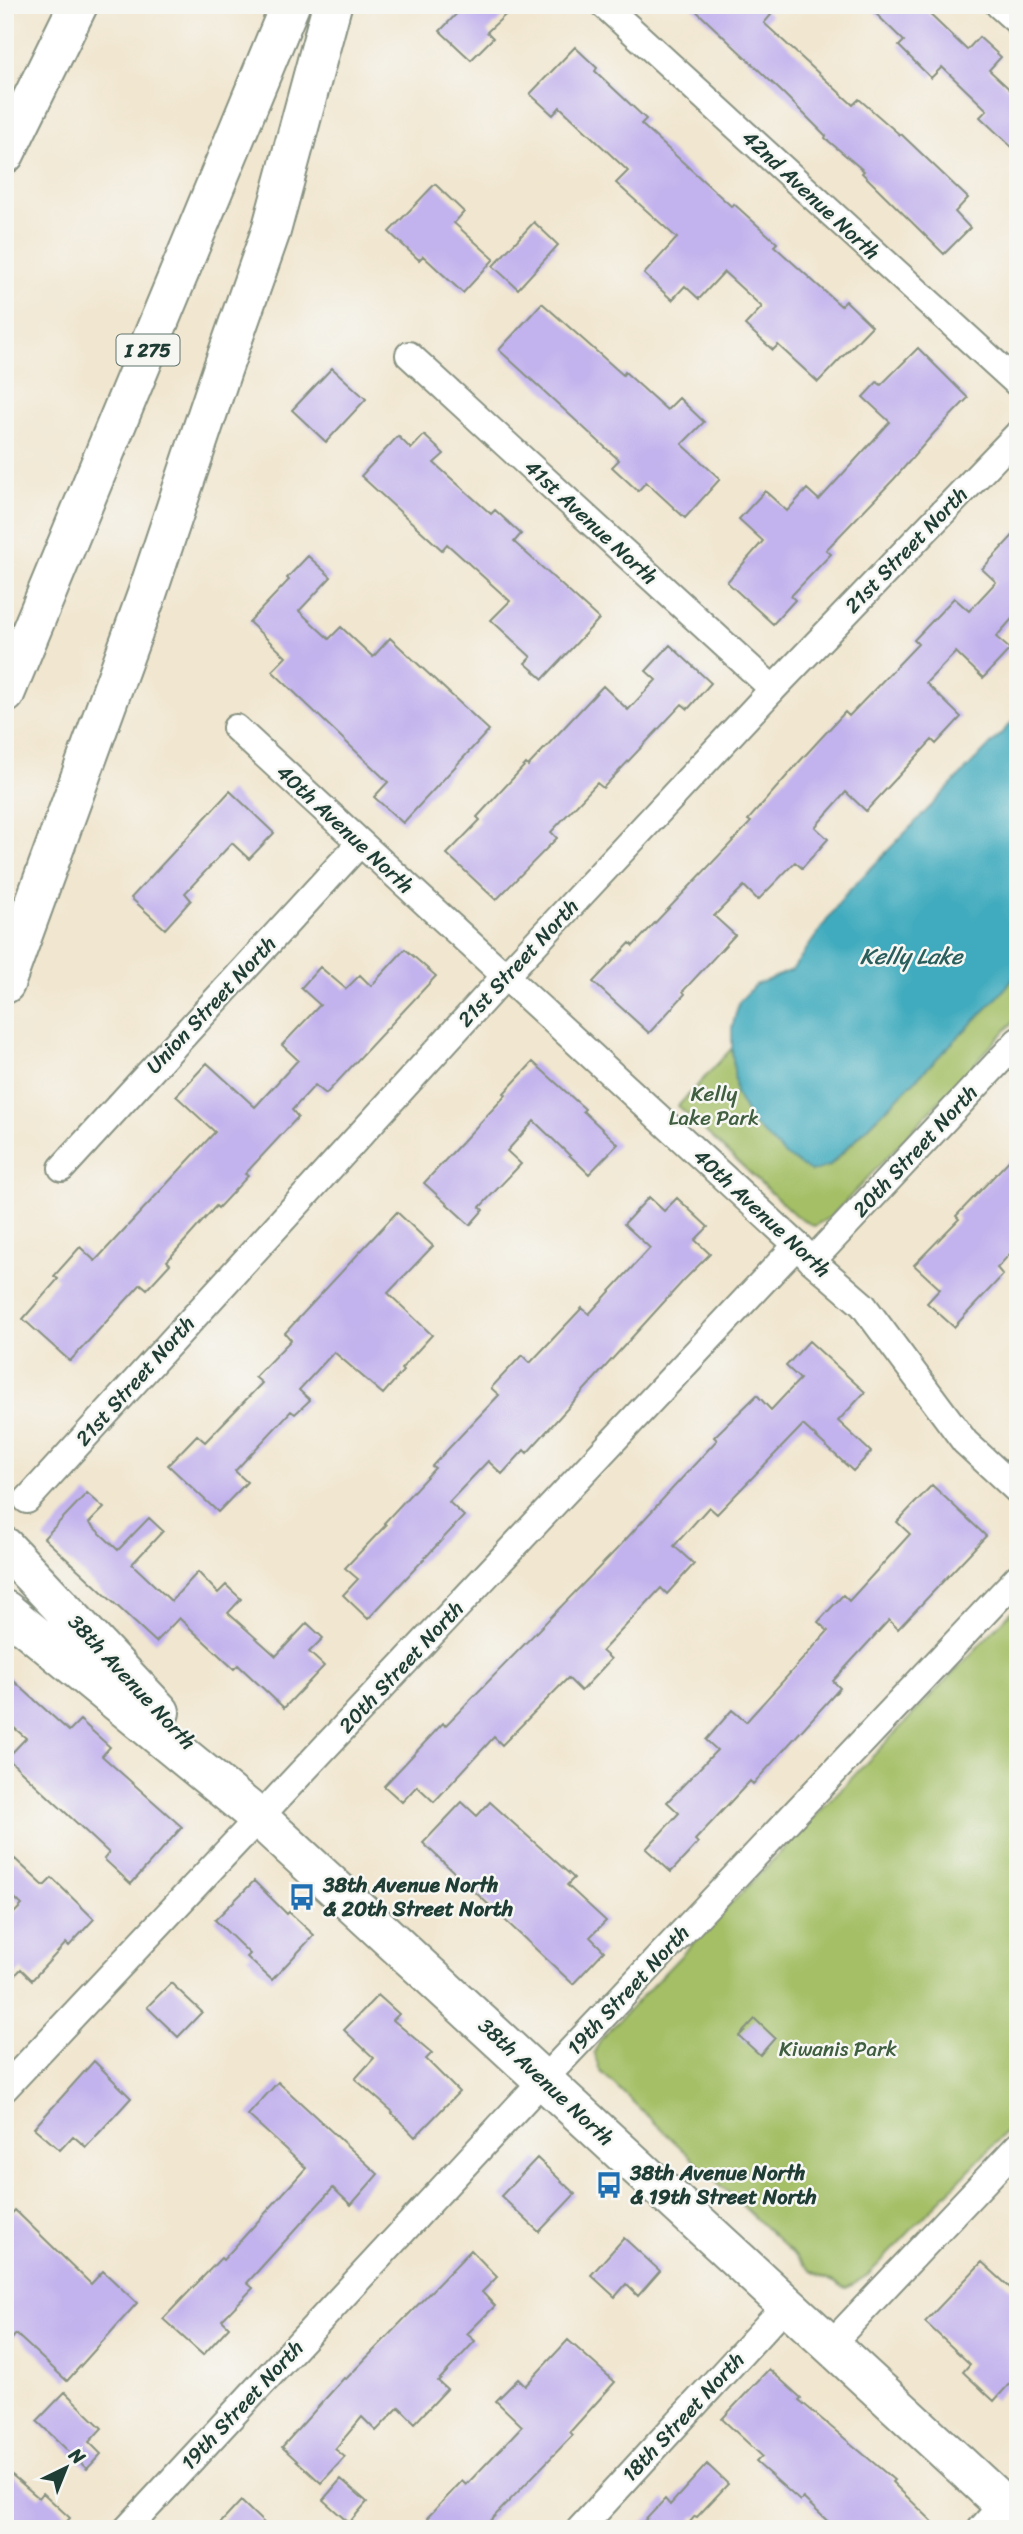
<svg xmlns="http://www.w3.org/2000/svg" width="1023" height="2534" font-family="Sriracha,sans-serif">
<rect width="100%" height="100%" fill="#f6f6f2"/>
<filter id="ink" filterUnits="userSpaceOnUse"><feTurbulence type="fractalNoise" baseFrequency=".0143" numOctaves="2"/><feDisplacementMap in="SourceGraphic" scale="14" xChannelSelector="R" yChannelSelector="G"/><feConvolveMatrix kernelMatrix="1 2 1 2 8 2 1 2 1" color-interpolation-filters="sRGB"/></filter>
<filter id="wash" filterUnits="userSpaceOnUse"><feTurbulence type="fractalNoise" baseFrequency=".00686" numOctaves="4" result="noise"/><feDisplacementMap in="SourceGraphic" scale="28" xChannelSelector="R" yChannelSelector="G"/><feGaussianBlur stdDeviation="1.57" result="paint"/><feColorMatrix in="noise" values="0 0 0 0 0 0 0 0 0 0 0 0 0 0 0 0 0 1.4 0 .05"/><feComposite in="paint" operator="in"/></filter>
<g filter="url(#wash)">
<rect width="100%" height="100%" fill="#f1e6cf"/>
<path fill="#a4bf66" stroke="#627e4d" stroke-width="2" d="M1018 973V1017L832 1216 814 1226 795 1215 678 1106 732 1048 736 1094 829 1167 997 998Z
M1018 1605V2119L868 2275 846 2288 811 2271 600 2071 594 2054 600 2040Z"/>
<path fill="#3fabbe" stroke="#2f7479" stroke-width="2" d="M1018 716V973L997 998 829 1166 811 1172 785 1155 752 1123 736 1094 732 1048V1028L739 1002 755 985 792 970 844 896Z"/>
<g id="blocks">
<path fill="#c2b2ed" d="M465 5H516L487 32 493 38 471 60 440 31Z
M690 5H760L771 15 764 23 853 105 859 99 900 135 901 134 968 198 955 212 970 228 944 254 862 173 864 171 825 138 826 136 784 94Z
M867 5H920L967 50 979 37 1001 57 989 70 1018 97V153L980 117 987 110 942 67 931 78 899 46 904 41Z
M575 47 597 68 595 71 646 119 641 124 732 207 734 204 777 243 774 246 841 306 846 301 872 326 818 382 778 345 773 350 745 325 762 307 724 272 699 299 685 286 672 300 644 274 677 238 616 183 628 171 560 107 553 115 530 94Z
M435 184 464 212 454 223 494 259 463 293 423 256 419 260 389 232Z
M534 222 558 245 518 289 493 266Z
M542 303 623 375 625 372 667 410 679 398 704 422 682 444 720 479 685 518 646 482 638 491 612 467 619 460 499 350Z
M918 348 968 398 934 433 894 479 826 550 831 554 791 596 795 600 773 624 727 582 763 541 739 519 765 491 787 511 807 489 819 500 890 422 863 397 877 382 881 385Z
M332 368 366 399 326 442 292 410Z
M424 435 444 454 434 463 491 514 495 510 521 534 514 542 599 619 543 679 525 663 531 657 491 620 510 601 447 544 442 550 361 476 398 436 411 449Z
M1018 530V612L996 637 1010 649 983 678 956 652 926 683 961 717 936 744 932 740 866 811 846 792 815 827 828 839 802 868 795 862 758 900 744 886 714 916 735 935 683 991 685 994 649 1033 593 982 630 943 633 946 751 822 748 820 800 761 845 712 849 716 918 644 914 640 954 598 969 611 996 582 982 569Z
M308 556 331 577 299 611 329 639 341 627 373 657 390 638 489 730 403 823 374 797 388 782 272 671 286 657 249 622 289 580 287 578Z
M670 645 711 683 688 709 682 704 603 788 597 783 551 832 557 838 496 900 447 854 480 820 477 817 490 803 526 764 528 766 603 686 628 710 656 680 646 671Z
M230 791 274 833 249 859 232 843 185 893 191 900 165 929 131 898Z
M405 949 436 976 326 1094 315 1085 292 1110 298 1117 245 1174 248 1176 218 1208 216 1206 167 1261 170 1264 147 1289 141 1284 70 1361 23 1319 58 1279 54 1276 80 1247 95 1261 215 1132 176 1096 207 1063 255 1107 298 1060 282 1045 320 1005 301 988 320 967 346 989 360 975 371 986Z
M533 1062 585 1109 583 1111 618 1144 589 1174 534 1121 507 1151 521 1164 480 1207 483 1210 470 1225 424 1183 506 1095 504 1093Z
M1018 1151V1245L997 1268 1003 1275 954 1327 927 1303 940 1289 914 1265 959 1219 956 1216Z
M649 1197 664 1211 677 1198 708 1227 695 1240 710 1254 684 1280 527 1453 524 1450 502 1474 488 1461 449 1502 464 1516 368 1619 343 1595 358 1579 345 1568 386 1525 384 1523 435 1468 432 1466 499 1395 491 1388 522 1355 530 1363 582 1308 589 1314 650 1248 624 1224Z
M397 1212 433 1246 388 1293 432 1335 401 1369 403 1371 383 1394 334 1352 299 1390 310 1400 295 1414 291 1411 235 1471 247 1482 218 1512 168 1465 197 1435 205 1442 262 1383 255 1377 291 1340 285 1333Z
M809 1341 865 1392 838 1421 871 1452 853 1471 803 1425 717 1514 709 1507 674 1546 694 1564 667 1594 661 1588 602 1651 611 1659 581 1691 568 1678 502 1745 494 1737 434 1802 417 1786 402 1802 384 1786 443 1723 445 1726 617 1549 717 1440 714 1437 757 1395 771 1410 800 1379 786 1366Z
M932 1485 986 1536 898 1629 889 1620 833 1681 840 1688 753 1784 750 1781 695 1840 698 1843 671 1872 646 1849 679 1813 667 1802 717 1750 706 1740 732 1710 746 1722 828 1631 818 1622 843 1595 849 1601 910 1534 897 1522Z
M87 1493 104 1508 89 1523 118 1550 149 1518 163 1531 132 1564 171 1601 198 1572 218 1593 226 1585 241 1599 228 1613 276 1656 307 1623 323 1638 309 1652 324 1666 284 1708 238 1665 234 1669 179 1618 156 1642 44 1538Z
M5 1673 69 1731 80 1720 110 1747 102 1756 182 1827 131 1884 104 1859 109 1853 7 1758 26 1738 5 1720Z
M462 1802 477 1816 490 1802 574 1878 567 1885 606 1921 590 1937 604 1951 573 1984 423 1843Z
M15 1859 44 1886 52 1878 94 1919 69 1946 66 1943 32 1980 21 1969 5 1986V1922L22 1905 5 1889V1869Z
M254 1881 287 1914 289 1912 314 1935 272 1980 247 1957 250 1954 215 1920Z
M171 1983 202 2012 178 2037 147 2007Z
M378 1995 399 2014 393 2020 432 2053 426 2059 459 2092 415 2137 392 2113 393 2112 355 2079 374 2058 344 2030Z
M755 2019 775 2038 760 2055 739 2036Z
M94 2061 131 2098 86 2147 73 2136 60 2150 34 2128Z
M278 2082 378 2174 351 2205 333 2188 247 2283 253 2288 222 2320 229 2327 203 2355 163 2319 221 2258 223 2260 306 2168 248 2115Z
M537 2158 575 2194 539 2232 501 2196Z
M15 2210 91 2284 103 2271 137 2303 67 2381 16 2334 5 2347V2221Z
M624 2238 660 2271 638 2296 626 2284 615 2297 591 2275Z
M471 2250 497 2277 482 2292 495 2306 467 2334 475 2341 438 2381 447 2389 415 2423 399 2407 376 2431 362 2417 335 2449 345 2457 321 2483 282 2447 344 2378 346 2379Z
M982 2262 1018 2295V2374L994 2401 963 2372 970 2364 925 2322Z
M568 2340 615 2382 570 2432 573 2435 482 2529H438L427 2518 462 2481 466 2485 522 2426 496 2401 518 2379 525 2386Z
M769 2369 801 2398 799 2400 894 2480 892 2482 940 2529H836L803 2498 800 2501 756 2462 762 2456 722 2419Z
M65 2392 102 2428 89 2442 101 2454 87 2469 37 2421Z
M707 2464 728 2484 697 2517 695 2516 684 2529H637L665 2499 670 2505Z
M5 2469 39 2498 43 2493 70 2518 60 2529H5Z
M341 2479 367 2502 349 2523 323 2500Z
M241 2501 270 2529H215Z"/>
</g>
</g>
<g filter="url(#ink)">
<use href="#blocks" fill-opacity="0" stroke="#889282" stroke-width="2"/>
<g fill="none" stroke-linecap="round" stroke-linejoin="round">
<defs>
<path id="minor" d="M604 5 1018 384
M999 5 1018 22
M409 355 773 689
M236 728 797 1245 812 1261 863 1305 965 1442 1018 1491
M62 1168 360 843
M812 1261 1018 1041
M27 1500 505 976 773 689 1018 434
M5 2088 797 1245
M830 2345 1018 2146
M127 2529 543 2080 1018 1577
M580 2529 787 2304
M981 2529 1003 2504"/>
<path id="secondary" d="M5 1547 160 1712
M5 1610 259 1818 1018 2518"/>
<path id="motorway" d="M5 154 78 5
M5 694 290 5
M5 984 147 594 222 370 271 231 332 5"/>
</defs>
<use href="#minor" stroke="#889282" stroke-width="30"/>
<use href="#secondary" stroke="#889282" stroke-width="42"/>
<use href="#motorway" stroke="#889282" stroke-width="42"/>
<use href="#minor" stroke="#fff" stroke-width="26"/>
<use href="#secondary" stroke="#fff" stroke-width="38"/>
<use href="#motorway" stroke="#fff" stroke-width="38"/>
</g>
</g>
<defs>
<symbol id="bus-bare" viewBox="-9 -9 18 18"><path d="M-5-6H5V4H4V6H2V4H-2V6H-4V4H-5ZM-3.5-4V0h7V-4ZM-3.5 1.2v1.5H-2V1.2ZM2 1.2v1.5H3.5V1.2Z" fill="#1f6fb2" stroke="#f6f6f2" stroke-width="2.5" paint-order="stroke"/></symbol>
</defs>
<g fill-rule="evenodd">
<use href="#bus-bare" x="283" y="1878" width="38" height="38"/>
<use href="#bus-bare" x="590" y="2166" width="38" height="38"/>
</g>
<g text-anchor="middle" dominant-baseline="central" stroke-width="5" stroke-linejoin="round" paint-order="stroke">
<rect fill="#f6f6f2" stroke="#60746d" stroke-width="2" x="116.5" y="334.5" width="63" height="31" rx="5"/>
<g font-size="19" font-weight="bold" fill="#1f3d34">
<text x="148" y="350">I 275</text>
</g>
<g font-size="21" fill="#1f3d34" stroke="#f6f6f2">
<text transform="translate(811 195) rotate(43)">42nd Avenue North</text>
<text transform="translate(591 522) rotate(43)">41st Avenue North</text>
<text transform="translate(906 550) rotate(-46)">21st Street North</text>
<text transform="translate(345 829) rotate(43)">40th Avenue North</text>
<text transform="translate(518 963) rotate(-47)">21st Street North</text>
<text transform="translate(211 1005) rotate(-47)">Union Street North</text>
<text transform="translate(915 1151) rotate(-47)">20th Street North</text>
<text transform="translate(762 1213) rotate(43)">40th Avenue North</text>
<text transform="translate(135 1381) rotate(-48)">21st Street North</text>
<text transform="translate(401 1667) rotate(-47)">20th Street North</text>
<text transform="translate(132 1682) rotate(47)">38th Avenue North</text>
<text transform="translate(628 1990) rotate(-47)">19th Street North</text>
<text transform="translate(546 2082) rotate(43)">38th Avenue North</text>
<text transform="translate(242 2405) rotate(-47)">19th Street North</text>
<text transform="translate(683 2417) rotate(-47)">18th Street North</text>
</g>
<g font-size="21" fill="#405e40" stroke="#f6f6f2">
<text x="714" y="1094">Kelly<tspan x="714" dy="24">Lake Park</tspan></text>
<text x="838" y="2049">Kiwanis Park</text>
</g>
<g font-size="21" font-weight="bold" fill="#1f3d34" stroke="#f6f6f2" text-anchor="start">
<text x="323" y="1885">38th Avenue North<tspan x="323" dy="24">&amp; 20th Street North</tspan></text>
<text x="630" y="2173">38th Avenue North<tspan x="630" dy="24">&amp; 19th Street North</tspan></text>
</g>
<g font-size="23" font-style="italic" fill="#295e5d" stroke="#f6f6f2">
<text x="911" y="956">Kelly Lake</text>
</g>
</g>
<rect width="1023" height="2534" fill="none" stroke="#f6f6f2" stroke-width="28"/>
<g transform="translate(66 2468) rotate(43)" stroke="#f6f6f2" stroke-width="5" paint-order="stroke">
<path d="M0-5L12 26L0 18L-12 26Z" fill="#1f3d34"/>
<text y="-10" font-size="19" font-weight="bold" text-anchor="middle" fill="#1f3d34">N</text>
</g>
</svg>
